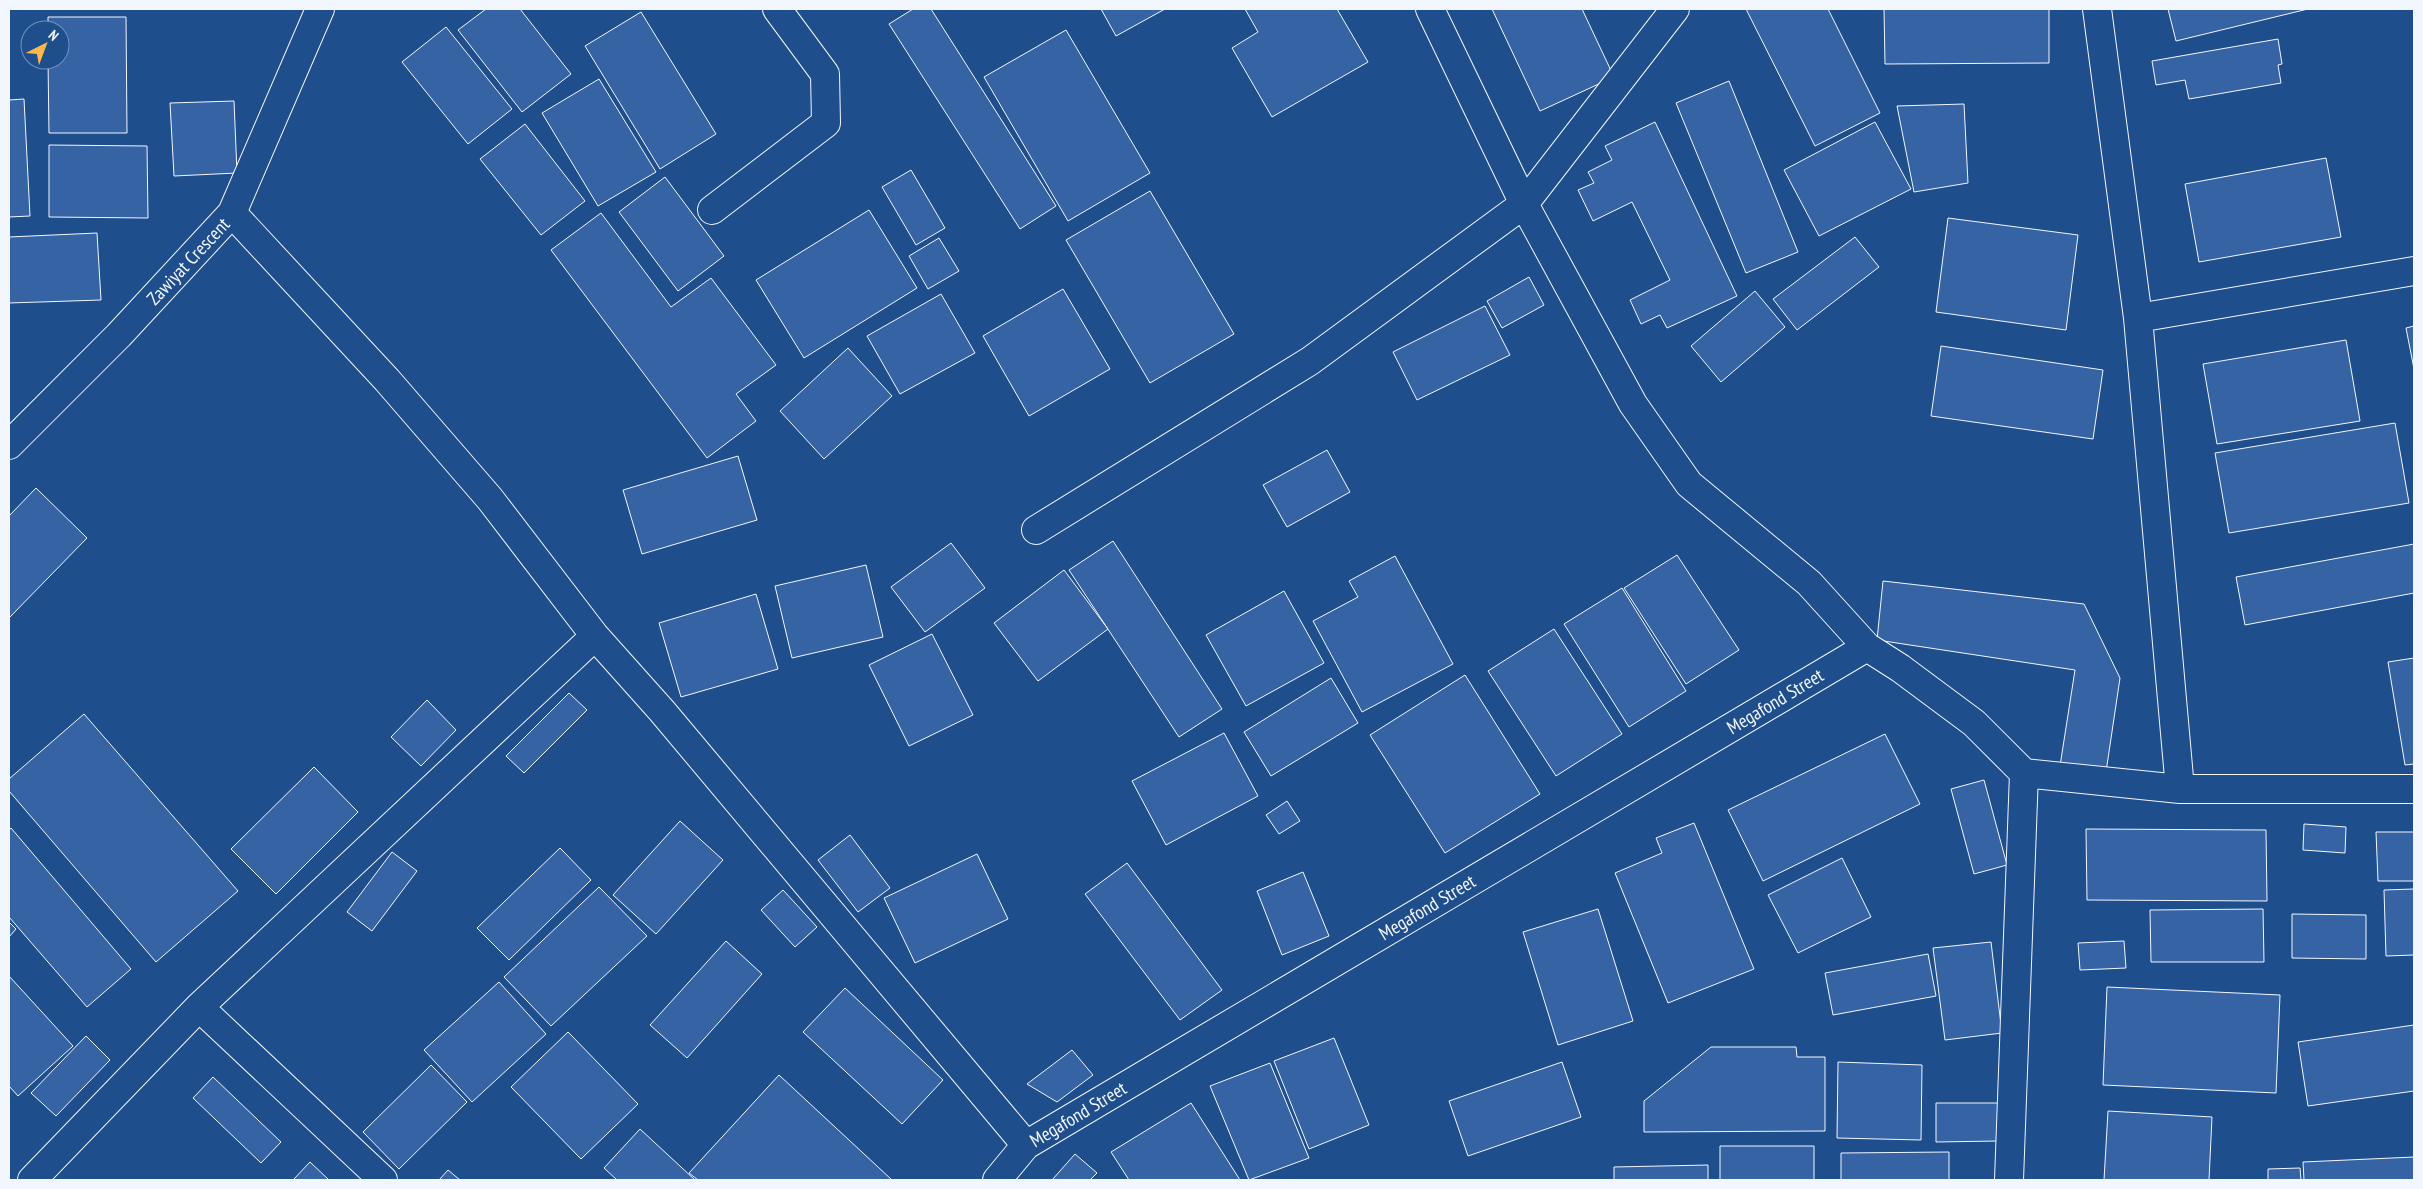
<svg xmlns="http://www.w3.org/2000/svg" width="2423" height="1189" font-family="'PT Sans Narrow',sans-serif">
<rect width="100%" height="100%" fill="#1f4e8c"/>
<path fill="#3563a3" stroke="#f2f6ff" d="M486 9H520L571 74 522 112 458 30Z
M913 9H931L1056 206 1020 229 889 24Z
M1101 9H1165L1116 36Z
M1245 9H1337L1368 62 1272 117 1232 48 1258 32Z
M1492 9H1582L1614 77 1540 111Z
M1746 9H1828L1880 113 1815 146Z
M1884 9H2049V63L1885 64Z
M2168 9H2308L2176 41Z
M641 12 716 134 660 169 585 46Z
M48 17H126L127 133H49L48 60H60V30H48Z
M446 27 512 109 468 144 402 62Z
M1066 30 1150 173 1068 221 984 77Z
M2278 39 2282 64 2278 65 2281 83 2189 99 2185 80 2156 85 2152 61Z
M599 79 656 172 598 206 542 113Z
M1729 81 1798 252 1746 273 1676 103Z
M24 99 30 216 9 217V100Z
M234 101 237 173 174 176 170 103Z
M1964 104 1968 183 1914 192 1897 106Z
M1655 122 1737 296 1667 328 1660 315 1641 324 1630 300 1670 280 1632 202 1593 221 1578 190 1594 183 1588 172 1612 160 1605 146Z
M1875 122 1911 189 1819 236 1784 170Z
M525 124 585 201 541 235 480 159Z
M49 145 147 146 148 218 49 217Z
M2326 158 2341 237 2199 262 2185 184Z
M911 170 945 228 916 245 882 187Z
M665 177 724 256 678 291 619 212Z
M1150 191 1234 334 1150 383 1066 240Z
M869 210 917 288 804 358 756 280Z
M601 213 671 307 711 278 776 365 736 394 756 421 707 458 551 250Z
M1948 218 2078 235 2066 330 1936 312Z
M97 233 101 300 9 303V237Z
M1855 237 1879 267 1797 330 1773 299Z
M939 238 959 271 928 289 909 256Z
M1529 277 1544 305 1502 328 1487 301Z
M1063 289 1110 369 1029 416 983 336Z
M1755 291 1785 327 1721 382 1691 346Z
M941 294 975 353 900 394 867 336Z
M1485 306 1510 355 1417 400 1393 352Z
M2414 326V369L2406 328Z
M2346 340 2360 421 2217 444 2203 364Z
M1941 346 2103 370 2093 439 1931 416Z
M848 348 892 396 824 459 780 411Z
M2395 423 2409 503 2229 533 2215 453Z
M1327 450 1350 492 1287 527 1263 485Z
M738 456 757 520 642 554 623 490Z
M36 488 87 538 9 618V516Z
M1113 541 1222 709 1179 737 1069 570Z
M951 543 985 588 925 632 891 587Z
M2414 544V593L2245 625 2236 577Z
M1677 555 1739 650 1686 684 1624 588Z
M1395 556 1453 664 1362 712 1313 621 1358 597 1349 581Z
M866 565 883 637 792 658 775 586Z
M1064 570 1108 629 1038 681 994 623Z
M1883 581 2084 604 2120 678 2106 772 2060 766 2075 670 1877 640Z
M1622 588 1686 691 1629 727 1564 624Z
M1284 591 1324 663 1246 706 1206 635Z
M756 594 778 669 681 697 659 623Z
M1554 629 1622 734 1556 776 1488 671Z
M932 634 973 715 909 746 869 665Z
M2414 658V764L2405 765 2388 662Z
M1465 675 1540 794 1445 853 1370 735Z
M1331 678 1358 723 1271 776 1244 732Z
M569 693 587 710 524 773 506 756Z
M427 700 456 730 421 766 391 737Z
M84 714 238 891 156 962 9 791V779Z
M1224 733 1258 796 1166 845 1132 781Z
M1885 734 1920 804 1763 881 1728 810Z
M314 767 358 812 276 894 231 849Z
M1984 780 2007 865 1974 874 1951 789Z
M1287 801 1300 821 1279 834 1266 815Z
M680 821 723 860 656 934 613 895Z
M1694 823 1754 969 1668 1003 1615 873 1662 853 1656 838Z
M2304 824 2346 827 2345 853 2303 850Z
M11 828 131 969 87 1007 9 917V830Z
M2086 829 2266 830 2267 901 2087 900Z
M2376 832H2414V881H2378Z
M850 835 890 888 858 912 818 860Z
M560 848 591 880 509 960 477 928Z
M392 852 417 871 372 931 347 912Z
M977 854 1008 919 915 963 884 898Z
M1842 858 1871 917 1798 953 1768 895Z
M1127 863 1222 990 1180 1020 1085 894Z
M1303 872 1329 936 1282 955 1257 891Z
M599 887 647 936 551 1026 504 977Z
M2414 889V955L2386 956 2384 890Z
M783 890 817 927 795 947 761 910Z
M1598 909 1633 1021 1558 1045 1523 932Z
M2263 909 2264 962H2151L2150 910Z
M2292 914 2366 915V959L2292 958Z
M9 922 16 929 9 937Z
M726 941 762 974 687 1058 650 1025Z
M2124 941 2126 968 2080 970 2078 943Z
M1991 942 2002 1033 1945 1040 1933 948Z
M1928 954 1936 996 1833 1015 1825 973Z
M9 976 73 1046 18 1096 9 1086Z
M499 982 546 1034 472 1102 424 1050Z
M2107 987 2280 995 2276 1093 2103 1085Z
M845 988 943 1080 902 1124 803 1032Z
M2414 1025V1091L2308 1106 2298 1042Z
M568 1032 638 1104 581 1159 511 1087Z
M86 1036 110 1060 56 1116 31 1093Z
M1334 1038 1369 1125 1309 1149 1274 1061Z
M1711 1047H1796L1797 1057H1825V1131L1644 1132V1101Z
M1072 1050 1093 1075 1057 1102 1027 1084Z
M1562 1062 1581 1117 1468 1156 1449 1101Z
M1838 1062 1922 1065 1921 1140 1837 1138Z
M1270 1063 1309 1158 1249 1180 1210 1086Z
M431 1065 467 1102 399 1169 363 1132Z
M779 1075 892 1180H698L689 1173Z
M213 1077 281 1142 261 1163 193 1098Z
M1191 1103 1240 1180H1129L1111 1152Z
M1936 1103H1998V1141L1936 1142Z
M2108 1111 2212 1117 2209 1180H2104Z
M640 1129 695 1180H617L604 1168Z
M1720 1146H1814V1180H1720Z
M1949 1152V1180H1841V1153Z
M1075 1154 1097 1173 1090 1180H1052Z
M2414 1157V1180H2304L2303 1162Z
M310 1162 329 1180H293Z
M1708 1165V1180H1614V1167Z
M2300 1168 2301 1180H2268V1169Z
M448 1170 460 1180H439Z"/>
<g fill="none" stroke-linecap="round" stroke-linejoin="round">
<defs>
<path id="minor" d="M1430 9 1524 204 1633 404 1689 484 1809 583 1867 647 1900 668 1974 723 2024 773 2009 1180
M2097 9 2138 318 2180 789
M712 210 826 123 825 74 777 9
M232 213 387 380 490 499 595 636 662 711 1026 1145
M2138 318 2414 271
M9 445 119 335 232 213 320 9
M1036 530 1310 361 1524 204 1675 9
M2024 773 2180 789H2414
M199 1007 383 1180
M32 1180 199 1007 595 636
M997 1180 1026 1145 1867 647"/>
</defs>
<use href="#minor" stroke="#f2f6ff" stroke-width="30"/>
<use href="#minor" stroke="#1f4e8c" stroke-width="28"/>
</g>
<g text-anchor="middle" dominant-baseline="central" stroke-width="4" stroke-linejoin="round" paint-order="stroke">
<g font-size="19" fill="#f2f6ff" stroke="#1f4e8c">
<text transform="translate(188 261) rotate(-47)">Zawiyat Crescent</text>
<text transform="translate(1775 701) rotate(-31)">Megafond Street</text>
<text transform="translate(1427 907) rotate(-31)">Megafond Street</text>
<text transform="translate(1078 1114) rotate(-31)">Megafond Street</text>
</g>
</g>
<rect width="2423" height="1189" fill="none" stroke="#f2f6ff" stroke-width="20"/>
<g transform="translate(45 45) rotate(42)"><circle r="24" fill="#1f4e8c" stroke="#7391ba"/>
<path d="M0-4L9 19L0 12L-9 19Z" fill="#ffb74d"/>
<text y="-8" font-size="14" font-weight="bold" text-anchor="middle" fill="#f2f6ff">N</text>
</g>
</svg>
